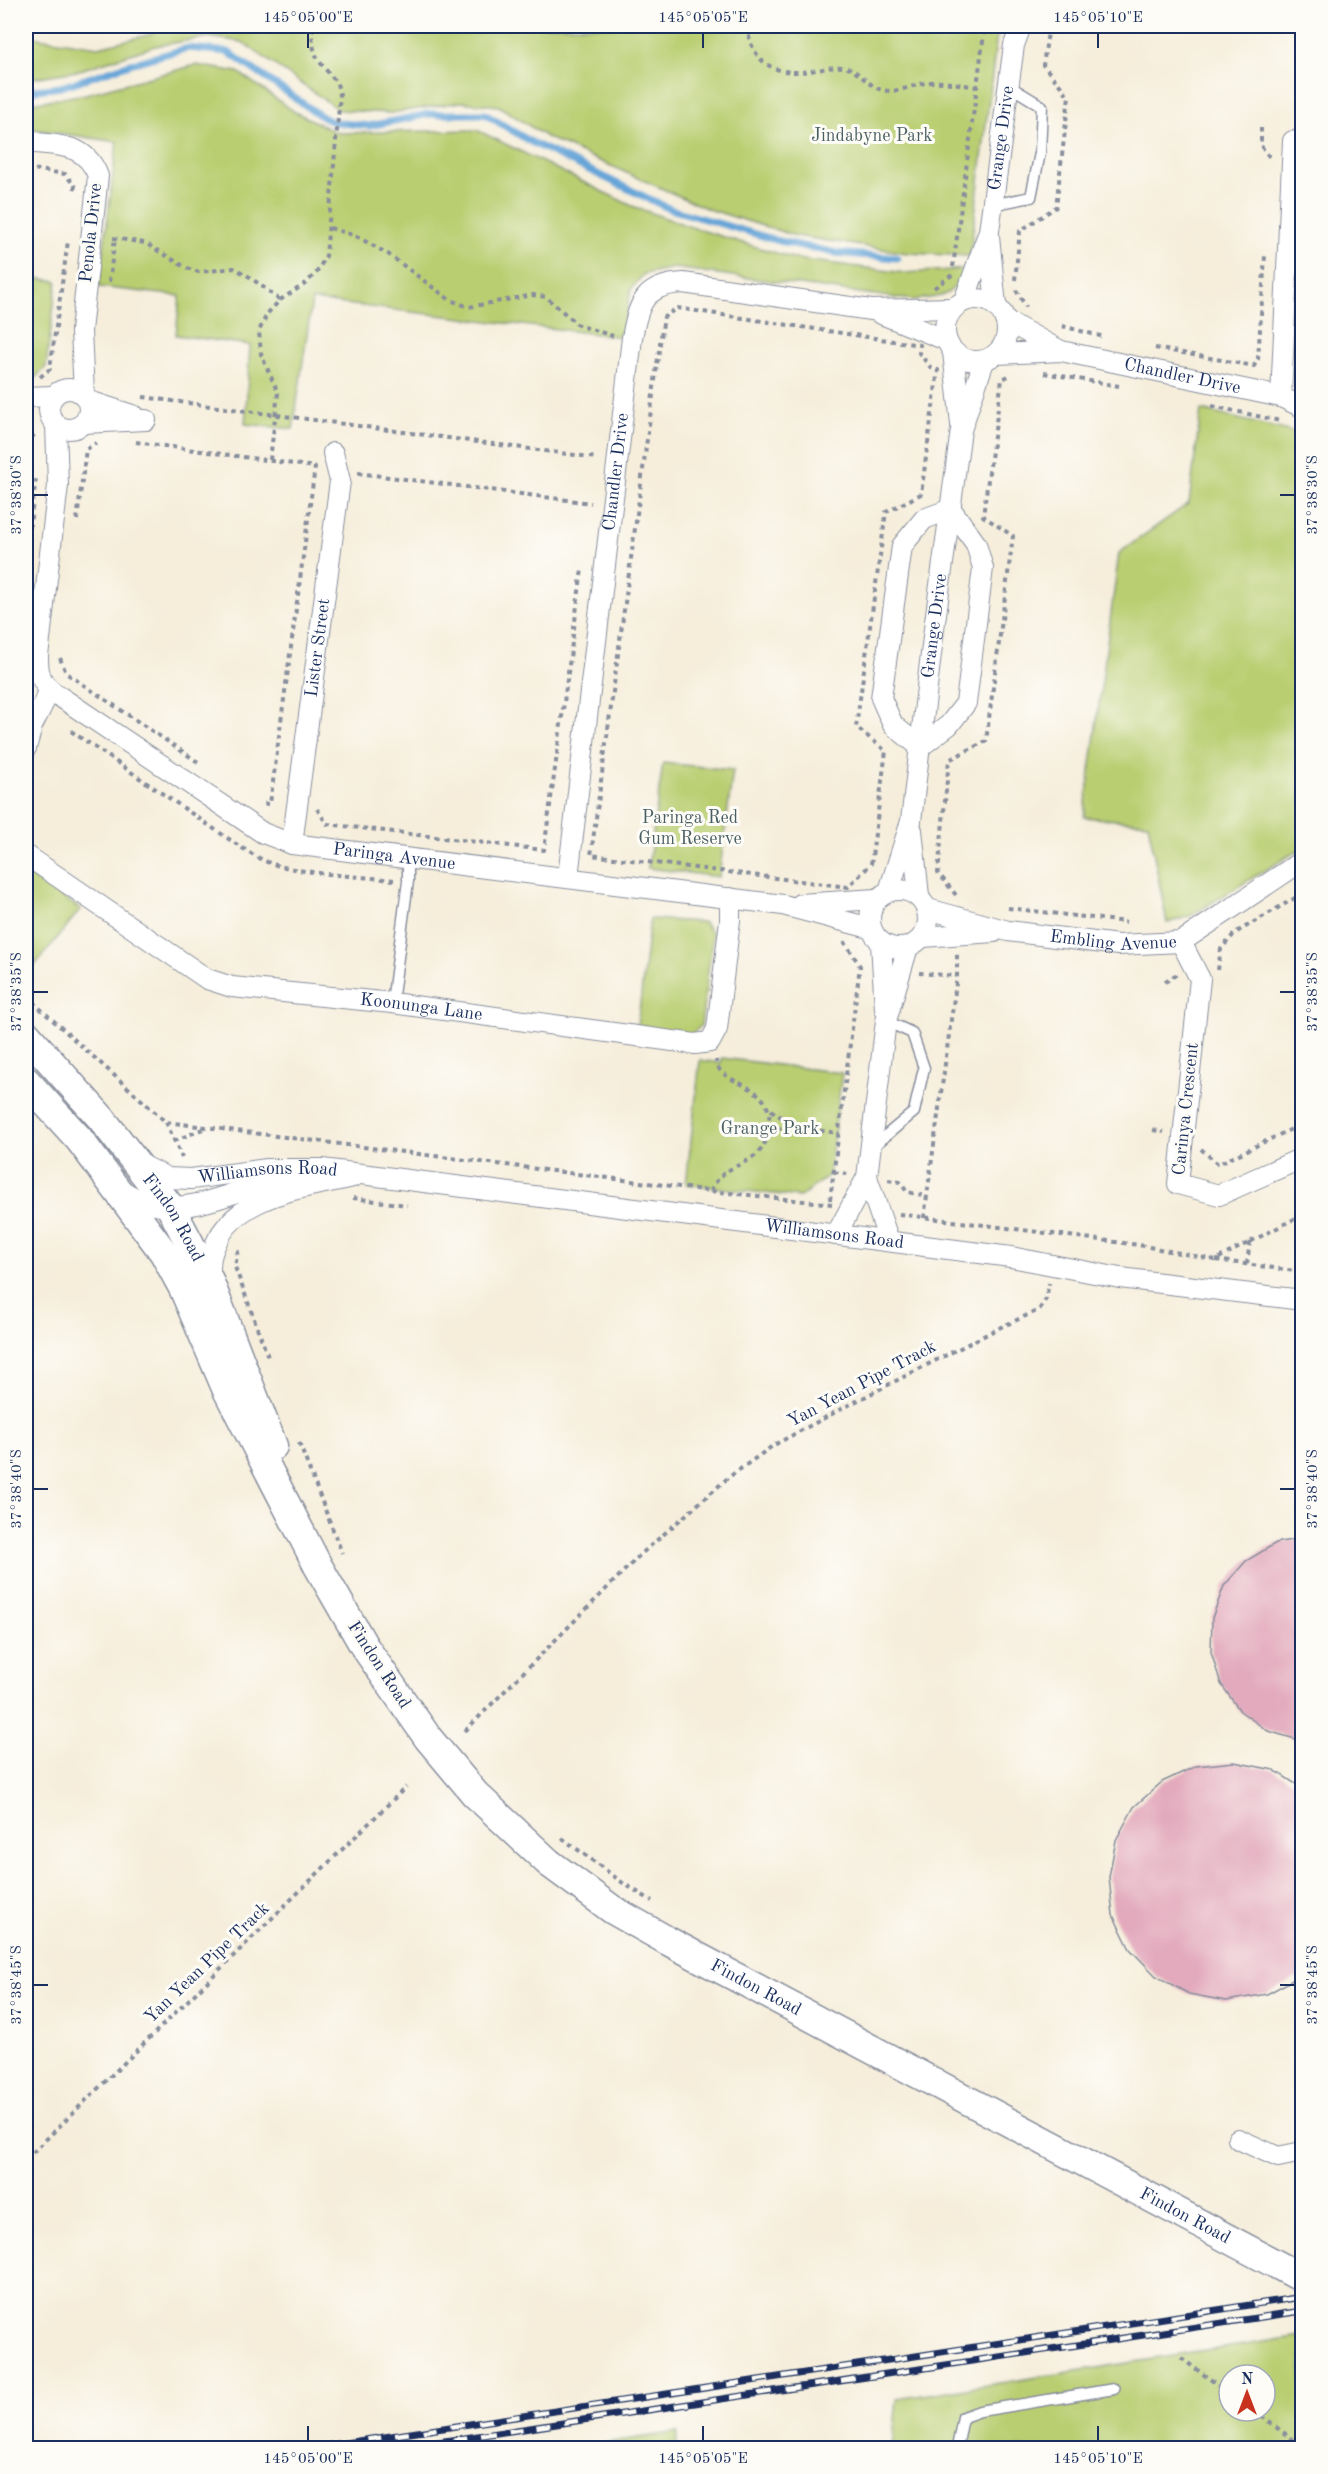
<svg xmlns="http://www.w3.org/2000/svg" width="1328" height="2474" font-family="'Old Standard TT',serif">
<rect width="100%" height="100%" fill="#fdfcf7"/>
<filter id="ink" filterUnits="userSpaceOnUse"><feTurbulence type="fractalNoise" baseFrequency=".0167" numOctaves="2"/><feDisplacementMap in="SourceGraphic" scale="12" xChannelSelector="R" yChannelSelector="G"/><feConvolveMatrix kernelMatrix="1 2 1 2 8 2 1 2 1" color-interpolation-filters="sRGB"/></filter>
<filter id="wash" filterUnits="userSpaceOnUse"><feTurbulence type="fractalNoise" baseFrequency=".008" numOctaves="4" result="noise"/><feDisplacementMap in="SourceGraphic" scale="24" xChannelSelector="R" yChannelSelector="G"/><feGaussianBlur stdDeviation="1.35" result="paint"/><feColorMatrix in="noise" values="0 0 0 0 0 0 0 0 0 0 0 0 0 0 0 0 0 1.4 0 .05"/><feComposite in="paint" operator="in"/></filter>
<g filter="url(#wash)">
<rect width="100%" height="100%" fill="#f6eedb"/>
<path fill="#b9ce71" stroke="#6a7e68" stroke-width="1.5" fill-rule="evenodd" d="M154 26H998L970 256 908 253 796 236 708 209 548 138 499 106 461 102 391 113 339 110 242 42 209 37 155 46 77 71 26 79V36L98 47 152 34Z
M196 65 238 72 295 112 338 133 477 130 632 206 691 227 796 259 905 273 966 269C951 299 942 296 912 300L674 268 644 274 631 289 622 337 312 300 293 429 245 424 250 345 176 335 180 296 99 287 117 142 26 128V104L86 94Z
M26 277 57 281 46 367 29 384 26 383Z
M1201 410 1302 434V848L1190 916 1167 923 1148 823 1084 817 1119 553 1189 503Z
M663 763 733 770 719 877 648 868Z
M26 873 81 909 26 976Z
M650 919 703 922 713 934 701 1026 691 1035 637 1028Z
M722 1058 842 1073 829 1175 800 1197 686 1184 700 1060 721 1063Z
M1302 2336V2448H892L897 2399ZM1229 2375H1265V2411H1229Z
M678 2432 675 2448H573Z"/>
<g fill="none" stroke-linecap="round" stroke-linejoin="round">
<path stroke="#66a5d8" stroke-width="7" d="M26 91 61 87 130 64 188 48 228 52 324 118 333 122 369 126 429 114H485L531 142 670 209 779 241 836 253 897 258"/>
</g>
<g id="blocks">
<path fill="#e3aabd" d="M1302 1538V1741L1268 1731 1240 1711 1221 1684 1211 1652 1212 1618 1224 1586 1246 1561 1276 1543Z
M1234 1762 1274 1770 1302 1788V1975L1267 1994 1226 2001 1189 1994 1156 1976 1130 1949 1113 1915 1109 1877 1116 1840 1134 1807 1162 1782 1196 1766Z"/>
</g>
</g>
<g filter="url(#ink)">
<use href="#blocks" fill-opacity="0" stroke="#888e9c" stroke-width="1.5"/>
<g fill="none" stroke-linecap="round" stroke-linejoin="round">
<defs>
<path id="lane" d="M992 205 1031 197 1040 153 1042 106 1009 86
M392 1003 408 881V858
M871 1148 914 1112 924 1068 912 1033 886 1021
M957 2448 963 2417 980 2411 1114 2389"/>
<g id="street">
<path d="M26 142C58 146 85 142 98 176L81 331 84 394"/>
<path d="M989 236 996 306"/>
<circle cx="976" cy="330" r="31"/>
<path id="s1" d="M964 301 989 231 1014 45 1021 26"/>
<path d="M879 313 946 340"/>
<path d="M1005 320 1061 351"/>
<path d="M953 352 961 424"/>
<path id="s2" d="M996 354 1061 351 1281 397 1302 407"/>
<circle cx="69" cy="409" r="20"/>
<path d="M26 397 53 396"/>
<path d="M1281 397 1293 141"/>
<path d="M89 401 135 416"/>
<path d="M84 423 146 420"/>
<path id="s3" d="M56 425 58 485 38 656C38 671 39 679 50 690L263 833 292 844 783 905 870 928"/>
<path d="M951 509 976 544 983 568 966 703 949 725 920 747 893 725 881 698 902 546 924 519Z"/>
<path d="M26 748 32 726 50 690"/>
<path d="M912 830 919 896"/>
<path id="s4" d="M292 844 340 481 333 453"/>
<path id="s5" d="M26 855 207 979 232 987 392 1003 695 1044 710 1042 717 1029 730 920V898"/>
<path id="s6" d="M568 877 632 338C638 304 644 285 683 283L871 310 953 308"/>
<circle cx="899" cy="919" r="29"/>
<path id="s7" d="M889 891 911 821 934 629 961 430 984 361"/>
<path d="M800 904 876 899"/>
<path id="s8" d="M928 909 1008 931 1118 945 1181 942 1302 861"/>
<path d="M923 937 994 932"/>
<path d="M1181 942 1200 979 1178 1184 1219 1195 1302 1158"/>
<path d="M881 943 885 1009"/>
<path id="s9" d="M142 1165 168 1178 191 1179 267 1169H322L1011 1257 1120 1278 1302 1300"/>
<path d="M867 1177 889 1241"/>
<path d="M123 1191C171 1224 215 1197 264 1184 277 1181 292 1181 305 1180"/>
<path d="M836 1235 867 1177 886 1021 908 947"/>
<path d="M209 1280C210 1272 210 1264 211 1257 227 1194 302 1189 353 1177"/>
<path d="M1238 2139 1278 2157 1302 2152"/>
</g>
<g id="secondary">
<path id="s10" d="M26 1034 101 1118 171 1208 209 1280 273 1446"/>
<path d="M26 1081 79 1139 164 1253 183 1288 226 1388 318 1566 364 1646"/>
<path id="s11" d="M549 1863 613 1910 668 1941 1302 2278"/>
</g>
</defs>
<use href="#lane" stroke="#888e9c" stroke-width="13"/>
<use href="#street" stroke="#888e9c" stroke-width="22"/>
<use href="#secondary" stroke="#888e9c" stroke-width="31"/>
<path stroke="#888e9c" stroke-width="4" stroke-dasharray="4.5 4.5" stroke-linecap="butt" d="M68 26 102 30 123 26
M747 26C752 66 778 77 816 70 825 69 833 66 843 67 857 68 868 86 882 90 899 94 915 83 932 82 947 81 962 85 977 87
M1261 128V146L1271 159
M26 168 65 174 75 186 74 189
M330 228 356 236 388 254 450 300 469 307 533 295 546 297 578 325 613 336
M113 238 145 243 187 268 199 272 234 268 247 275 280 300
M953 267 985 26
M1015 280 1020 231 1056 207 1069 96 1043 65 1049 26
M109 282 115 238
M934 288 952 275
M1016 290 1026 307
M677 308 920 345 919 353 931 368 938 370 921 494 886 512 856 727 886 751 871 864 848 887 591 855 660 343 664 317Z
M1062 326 1104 337
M1155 348 1254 366 1258 359 1265 256
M1044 373 1119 386
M40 377 50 369 68 241
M143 397 597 458
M1212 406 1280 421
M26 427 35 439
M136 442 315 467 270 804 259 803
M270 460 278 393 261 354 259 331 267 314 280 300 305 284 317 272 326 256 340 95C338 78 326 73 318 59 312 49 312 36 312 26
M358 473 591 503
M77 520 86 449 96 443
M26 555 36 478
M60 658 66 673 198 762
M71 731 242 848C253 854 264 862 276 865 314 875 356 876 394 880
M317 809 327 824 544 850 582 569
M956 895 938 873 949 760 986 741 1013 536 983 516 1002 379 1011 375
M1008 908 1126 922
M1218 970 1221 949 1235 933 1302 894
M919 973 956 976
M1165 982 1177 974
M26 996 166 1122 711 1191 832 1204
M771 1110C792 1127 812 1130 839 1133
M166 1122 182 1158
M1153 1130 1164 1132
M769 1133 791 1124
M174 1141 205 1128
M1201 1149 1218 1164 1302 1124
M834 1172 848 1174
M888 1180 900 1182 907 1192 927 1196
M711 1191C726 1155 763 1173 769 1127 775 1079 718 1088 716 1060
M353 1198 407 1205
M830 1200 860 966 844 941
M899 1214 1139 1245 1215 1260 1302 1215
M924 1218 957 976V954
M238 1250 235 1267 268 1357
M1216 1260 1302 1272
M1247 1264 1250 1241
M299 1443 342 1553
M465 1731 640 1555 729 1477 774 1445 843 1408 1001 1327 1039 1310 1046 1299 1049 1283
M562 1838 623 1883 652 1901
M26 2159 406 1787
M1181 2358 1229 2393
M1254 2411 1302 2446"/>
<use href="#lane" stroke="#fff" stroke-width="10"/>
<use href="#street" stroke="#fff" stroke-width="20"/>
<use href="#secondary" stroke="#fff" stroke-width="28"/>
<defs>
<path id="rail" d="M312 2448 1302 2297
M398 2448 1302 2311"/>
</defs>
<use href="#rail" stroke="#1b2f5e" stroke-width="7"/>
<use href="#rail" stroke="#fdfcf7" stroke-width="4.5" stroke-dasharray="14" stroke-linecap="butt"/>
<defs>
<path id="secondary-bridge" d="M364 1646 428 1738 475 1794 549 1863"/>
</defs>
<use href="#secondary-bridge" stroke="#888e9c" stroke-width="31" stroke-linecap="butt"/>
<use href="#secondary-bridge" stroke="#fff" stroke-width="28"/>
</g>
</g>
<path fill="none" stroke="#1b2f5e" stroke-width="2" d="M308 33V48M703 33V48M1098 33V48M33 495H48M1280 495H1295M33 992H48M1280 992H1295M33 1489H48M1280 1489H1295M33 1985H48M1280 1985H1295M308 2426V2441M703 2426V2441M1098 2426V2441"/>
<g text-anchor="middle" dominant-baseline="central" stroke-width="6" stroke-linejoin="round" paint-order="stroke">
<g font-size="18" fill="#4a5f64" stroke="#fdfcf7">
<text x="872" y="136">Jindabyne Park</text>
<text x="690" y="818">Paringa Red<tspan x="690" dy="21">Gum Reserve</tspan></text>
<text x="770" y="1129">Grange Park</text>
</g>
<g font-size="18" fill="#1b2f5e" stroke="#fdfcf7">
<text stroke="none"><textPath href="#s1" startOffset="168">Grange Drive</textPath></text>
<text transform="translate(91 233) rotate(-84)">Penola Drive</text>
<text stroke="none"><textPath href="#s2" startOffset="189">Chandler Drive</textPath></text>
<text stroke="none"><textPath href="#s6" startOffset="408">Chandler Drive</textPath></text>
<text stroke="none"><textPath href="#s7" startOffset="270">Grange Drive</textPath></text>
<text stroke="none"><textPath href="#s4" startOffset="198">Lister Street</textPath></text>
<text stroke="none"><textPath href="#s3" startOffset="660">Paringa Avenue</textPath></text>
<text stroke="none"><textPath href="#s8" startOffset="189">Embling Avenue</textPath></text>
<text stroke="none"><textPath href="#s5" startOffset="436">Koonunga Lane</textPath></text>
<text transform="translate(1186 1109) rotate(-84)">Carinya Crescent</text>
<text stroke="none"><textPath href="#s9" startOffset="129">Williamsons Road</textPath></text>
<text stroke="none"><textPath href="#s10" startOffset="236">Findon Road</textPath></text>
<text stroke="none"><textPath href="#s9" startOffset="700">Williamsons Road</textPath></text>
<text transform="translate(862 1384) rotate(-28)">Yan Yean Pipe Track</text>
<text transform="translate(379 1665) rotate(57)">Findon Road</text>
<text transform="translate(207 1963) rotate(-44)">Yan Yean Pipe Track</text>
<text stroke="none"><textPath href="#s11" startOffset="242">Findon Road</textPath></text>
<text stroke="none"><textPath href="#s11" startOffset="728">Findon Road</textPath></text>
</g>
</g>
<rect width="1328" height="2474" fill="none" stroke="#fdfcf7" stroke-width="66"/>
<g transform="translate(1247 2393)"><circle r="28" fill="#fdfcf7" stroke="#a3aaba" stroke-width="1.5"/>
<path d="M0-4.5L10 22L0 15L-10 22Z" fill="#c8321e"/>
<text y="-9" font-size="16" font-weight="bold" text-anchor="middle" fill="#1b2f5e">N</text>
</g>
<rect x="33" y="33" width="1262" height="2408" fill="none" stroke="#1b2f5e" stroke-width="2"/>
<g font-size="15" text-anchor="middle" fill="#1b2f5e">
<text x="308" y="22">145°05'00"E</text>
<text x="703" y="22">145°05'05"E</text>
<text x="1098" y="22">145°05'10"E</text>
<text transform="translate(16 495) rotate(-90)" y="5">37°38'30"S</text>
<text transform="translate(1312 495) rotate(-90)" y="5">37°38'30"S</text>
<text transform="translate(16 992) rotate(-90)" y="5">37°38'35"S</text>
<text transform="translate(1312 992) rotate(-90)" y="5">37°38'35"S</text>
<text transform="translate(16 1489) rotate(-90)" y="5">37°38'40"S</text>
<text transform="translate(1312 1489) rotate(-90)" y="5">37°38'40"S</text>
<text transform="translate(16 1985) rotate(-90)" y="5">37°38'45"S</text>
<text transform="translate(1312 1985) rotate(-90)" y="5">37°38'45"S</text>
<text x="308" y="2463">145°05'00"E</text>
<text x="703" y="2463">145°05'05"E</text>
<text x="1098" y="2463">145°05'10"E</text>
</g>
</svg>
